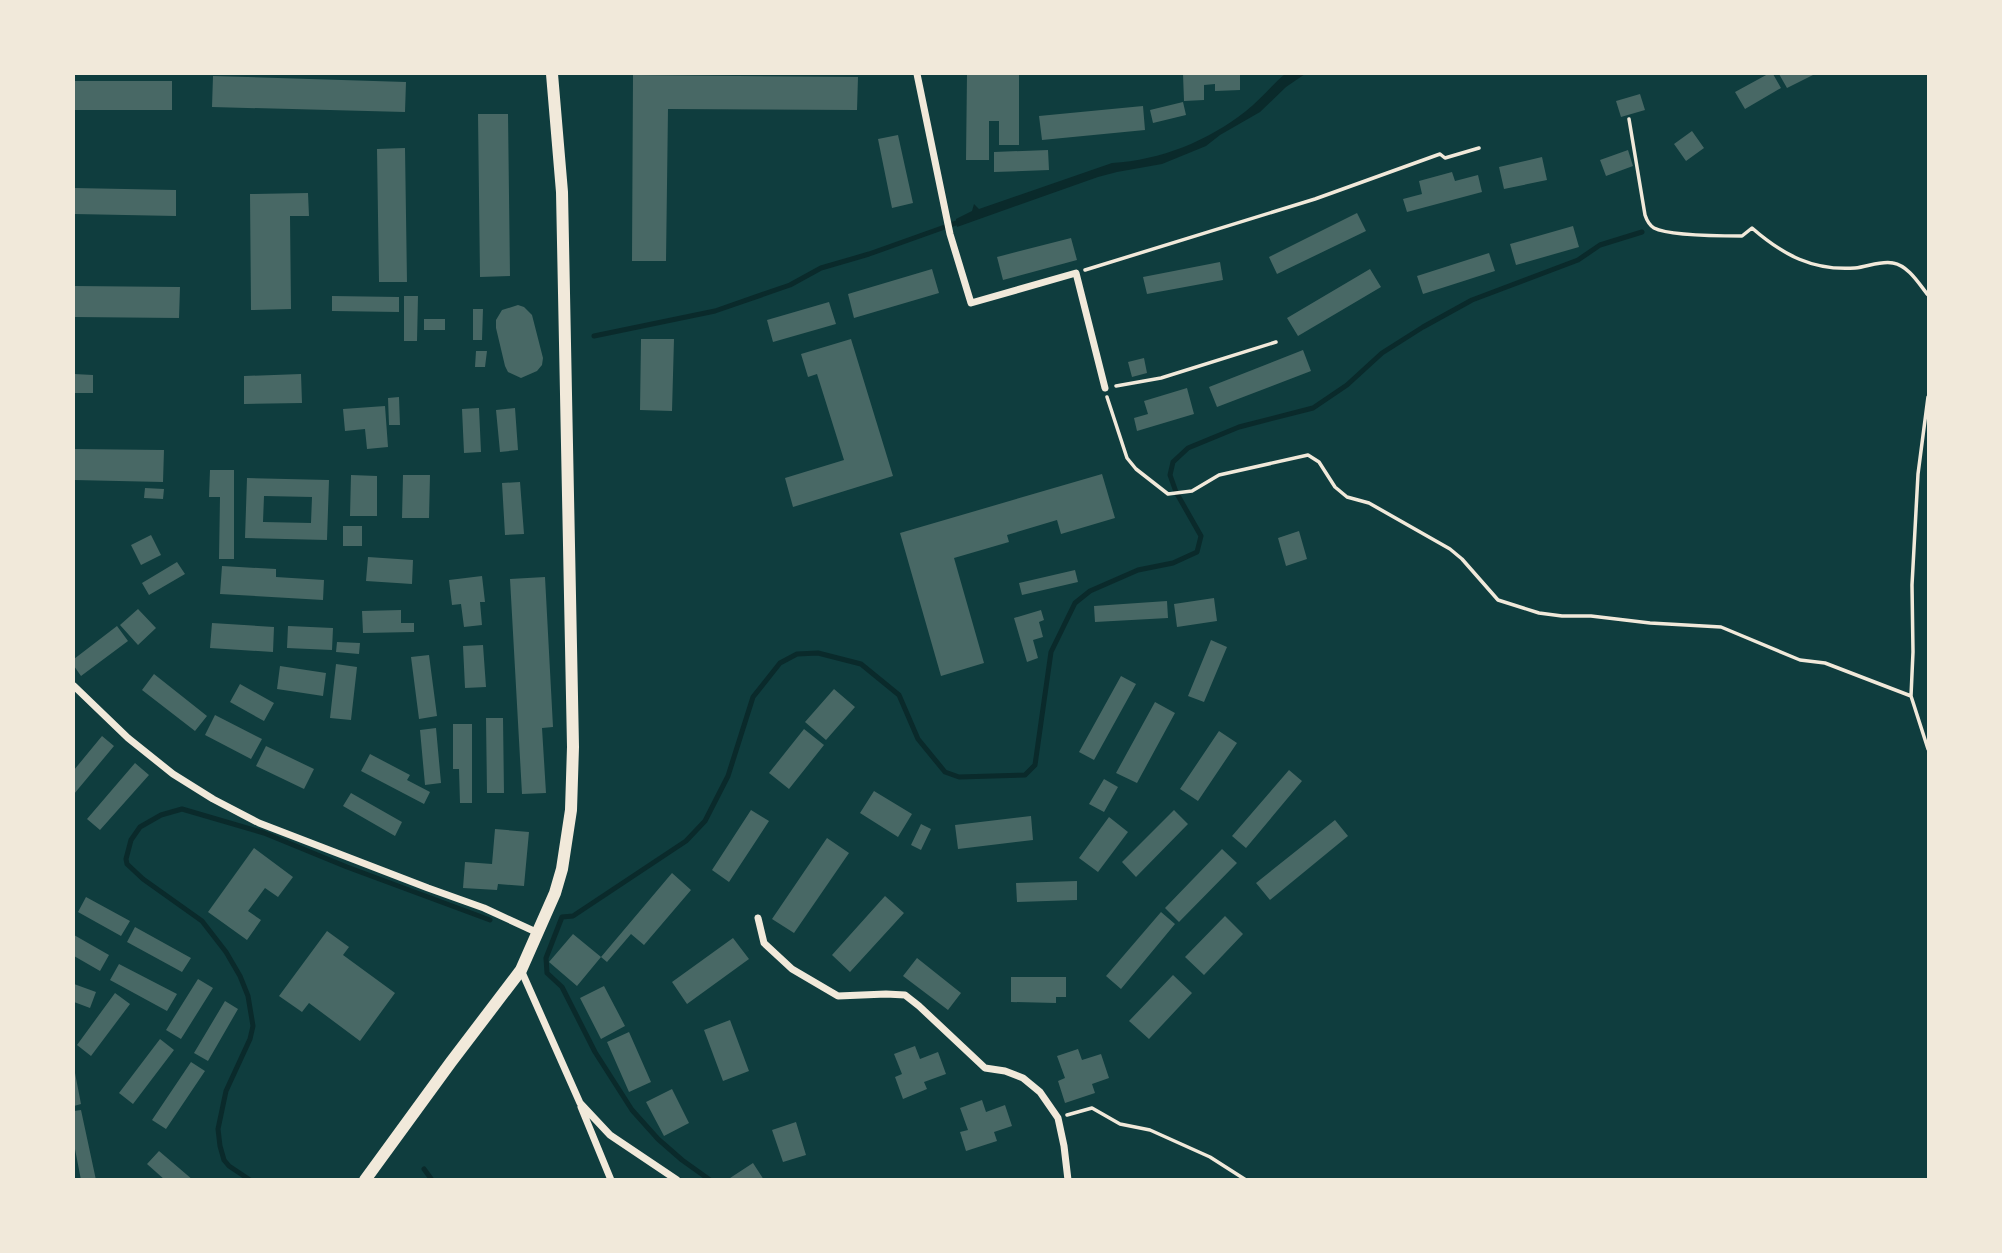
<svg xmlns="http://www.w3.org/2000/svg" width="2002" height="1253" font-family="Lato,sans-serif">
<rect width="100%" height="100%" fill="#0f3d3e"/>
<path fill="#0a2a2b" d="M1285 74H1305L1286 87 1260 112 1220 135 1206 146 1162 164 1117 172 1098 177 957 227 956 219 972 211 974 204 979 209 1112 163C1161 160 1208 141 1246 111 1260 100 1272 85 1285 74Z"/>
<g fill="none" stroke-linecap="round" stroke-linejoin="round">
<path stroke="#0a2a2b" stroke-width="5" d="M594 336 715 311 790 285 821 268 869 254 956 223
M424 1169 432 1180
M250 1180 229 1166 224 1160 220 1146 218 1129 226 1091 250 1039 253 1026 248 996 240 976 226 952 202 921 143 879 127 864 126 859 131 840 140 827 161 815 182 809 264 833 347 867 490 920
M710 1180 682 1160 658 1139 632 1110 595 1052 562 987 547 973 546 958 562 917 573 916 686 841 705 821 728 776 753 697 780 663 797 654 818 653 861 664 899 695 918 739 945 772 959 777 1025 775 1035 765 1051 652 1075 603 1090 591 1138 570 1173 563 1197 552 1201 536 1176 492 1170 475 1173 462 1188 448 1239 427 1313 408 1347 385 1382 353 1423 327 1472 300 1578 260 1600 245 1642 232"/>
</g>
<path fill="#486865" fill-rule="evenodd" d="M967 74H1019V145H999V121H989V160H966Z
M1183 74H1240V90L1215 91V84L1204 85V100L1184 101Z
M1768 74H1773L1781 88 1745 109 1735 92Z
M1779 74H1815L1787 88Z
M633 75 858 77 857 110 668 109 666 261H632Z
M213 76 406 82 405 112 212 107Z
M74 81H172V110H74Z
M1640 94 1645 110 1621 117 1616 101Z
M1183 102 1186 115 1153 123 1150 110Z
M1143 106 1145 130 1042 140 1039 116Z
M478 114H508L510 276 480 277Z
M1692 131 1704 148 1686 161 1674 144Z
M898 135 913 203 892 208 878 139Z
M405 148 407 282H379L377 149Z
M1048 150 1049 170 994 172V152Z
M1628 150 1633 166 1606 176 1600 160Z
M1542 157 1547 180 1504 189 1499 167Z
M1452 172 1455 181 1478 175 1482 192 1407 212 1403 199 1422 194 1419 181Z
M74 188 176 190V216L74 214Z
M308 193 309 216H290L291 309 251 310 250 194Z
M1357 213 1366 231 1277 274 1269 257Z
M1573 226 1579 247 1516 265 1510 244Z
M1071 238 1077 260 1003 280 997 257Z
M1489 253 1495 271 1423 294 1417 276Z
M1220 262 1223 280 1147 294 1143 277Z
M932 269 939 293 854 318 848 294Z
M1370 269 1381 287 1298 336 1287 318Z
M74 286 180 287 179 318 74 317Z
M332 296 399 297V312L332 311Z
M404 296H418L417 341H404Z
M829 302 836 324 773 342 767 320Z
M518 305 524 307 532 315 543 358 542 365 537 371 521 378 508 372 505 366 496 328V320L502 310Z
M473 309H483L482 340H473Z
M424 319H445V330H424Z
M641 339H674L672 411 640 410Z
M851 339 893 476 793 507 785 478 844 460 817 374 808 377 801 354Z
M1303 350 1311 371 1217 407 1209 387Z
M476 351H487L485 367H475Z
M1144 358 1147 373 1132 377 1128 362Z
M74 374 93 375V393H74Z
M301 374 302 403 244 404V376Z
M1187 388 1194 414 1137 431 1134 418 1148 414 1144 401Z
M399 397 400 425H389L388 398Z
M385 406 388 447 367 449 365 429 345 431 343 409Z
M479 408 481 452 464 453 462 409Z
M515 408 518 450 500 452 496 410Z
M74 449 164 450 163 482 74 480Z
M210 470H234V559H219L220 497H209Z
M1102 474 1115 518 1061 534 1057 520 1007 535 1009 542 954 558 984 663 941 676 900 533Z
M351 475 377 476V516H350Z
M403 475H430L429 518H402Z
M247 478 329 480 327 540 245 538ZM264 496 312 497 311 523 263 522Z
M520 482 524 534 505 535 502 483Z
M145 488 164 489 163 499 144 498Z
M343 526H362V546H343Z
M1299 531 1307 559 1286 566 1278 538Z
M151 535 161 555 141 565 131 545Z
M368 557 413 560 412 584 366 581Z
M177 562 185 574 149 595 142 583Z
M222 566 276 569V577L324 580 323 600 220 594Z
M1075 570 1078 582 1022 595 1019 583Z
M482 576 485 602H480L482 625 464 627 461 604 452 605 449 580Z
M545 577 553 727 542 728 546 793 522 794 510 579Z
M1214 598 1217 621 1177 627 1174 604Z
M1167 601 1168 618 1095 622 1094 606Z
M138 609 156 628 138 645 120 625Z
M401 610V623H414V632L363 633 362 611Z
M1041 610 1044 620 1039 622 1043 637 1033 640 1038 658 1027 662 1014 618Z
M212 623 274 627 273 652 210 648Z
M117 626 128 641 81 676 74 666V659Z
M288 626 333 628 332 650 287 648Z
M1211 640 1227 647 1204 702 1188 696Z
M337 642 360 643 359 654 336 652Z
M483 645 486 687 465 688 463 646Z
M429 655 437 716 419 719 411 657Z
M336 664 357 667 351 720 330 718Z
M280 666 326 673 323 696 277 689Z
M154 674 207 716 195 731 142 690Z
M1121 676 1136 684 1094 760 1079 752Z
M240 684 274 703 264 721 230 702Z
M834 689 855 707 826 740 805 722Z
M1155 702 1175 713 1137 783 1116 773Z
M215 715 262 739 251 759 205 735Z
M486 718H503L504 793H487Z
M453 724H472V803H460L459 769H453Z
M436 728 441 783 425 785 420 730Z
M804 729 824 745 789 789 769 773Z
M1219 731 1237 743 1198 801 1180 789Z
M102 736 114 746 74 794V770Z
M266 746 314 769 304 789 256 766Z
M370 754 410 775 407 780 430 792 424 804 361 771Z
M135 763 149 775 100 830 87 819Z
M1289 770 1302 781 1246 848 1232 836Z
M1104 779 1118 787 1104 812 1089 804Z
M874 791 912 814 898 837 860 813Z
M351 793 402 822 395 836 343 806Z
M751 810 769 821 729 882 712 870Z
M1174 810 1188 824 1136 877 1122 862Z
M1031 816 1033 840 958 849 955 825Z
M1109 817 1128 832 1098 872 1079 858Z
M1335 820 1348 836 1270 900 1256 883Z
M921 824 931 829 921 850 911 845Z
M495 829 529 832 524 886 498 884 497 890 463 888 465 862 492 864Z
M827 838 849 853 794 933 772 919Z
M254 848 293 877 278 897 265 888 248 911 261 920 247 940 208 912Z
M1222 849 1237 863 1179 922 1165 908Z
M672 873 691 890 644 945 631 934 607 962 601 957Z
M1077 881V900L1017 902 1016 883Z
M885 896 904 913 850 972 832 955Z
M86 897 130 921 121 936 78 912Z
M1161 912 1175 924 1121 989 1106 976Z
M1225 916 1243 934 1204 975 1185 957Z
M135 927 191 958 182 972 127 942Z
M327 931 349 947 343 955 395 993 360 1041 309 1003 302 1012 279 996Z
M573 934 601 957 577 986 549 962Z
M74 935 109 955 100 971 74 956Z
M733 938 749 959 687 1004 672 982Z
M917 958 961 993 948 1010 903 976Z
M119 964 177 994 167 1011 110 980Z
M1173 975 1192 993 1149 1039 1129 1021Z
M1011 977H1066V997H1056V1003L1011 1002Z
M198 979 213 988 181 1039 166 1030Z
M74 984 96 992 90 1008 74 1002Z
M604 986 625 1026 601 1039 580 998Z
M115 993 130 1004 91 1056 77 1045Z
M225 1001 238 1009 208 1061 194 1053Z
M730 1020 749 1071 723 1081 704 1030Z
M629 1032 651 1082 629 1092 607 1042Z
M160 1039 174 1050 133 1104 119 1093Z
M915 1046 920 1059 938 1052 946 1074 924 1082 927 1089 903 1099 895 1077 902 1074 894 1054Z
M1078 1049 1082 1060 1101 1054 1109 1078 1092 1084 1095 1093 1065 1103 1058 1081 1065 1078 1057 1056Z
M191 1062 205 1071 166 1129 152 1120Z
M75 1073 81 1104 74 1106V1074Z
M672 1089 689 1123 664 1136 646 1102Z
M982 1100 986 1112 1005 1105 1012 1126 994 1132 997 1141 966 1151 960 1132 968 1130 960 1108Z
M81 1110 96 1180H81L74 1144V1111Z
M796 1122 806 1155 783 1162 772 1130Z
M159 1151 193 1180H165L147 1164Z
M753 1163 764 1180H727Z"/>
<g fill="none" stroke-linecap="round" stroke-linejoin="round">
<path stroke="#f1e9da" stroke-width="3.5" d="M1629 119 1645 215C1647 221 1649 225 1654 228 1669 236 1723 236 1742 236L1752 228C1783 255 1813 271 1855 268 1867 267 1882 260 1893 263 1909 266 1919 284 1928 295
M1085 270 1315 199 1440 154 1445 158 1479 148
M1116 386 1161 378 1276 342
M1107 397 1127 458 1136 469 1168 494 1192 491 1219 475 1308 455 1319 462 1335 487 1347 497 1369 503 1450 549 1462 559 1498 600 1539 613 1562 616H1591L1650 623 1721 627 1800 660 1825 663 1911 696
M1928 397 1918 474 1912 585 1913 652 1911 696 1928 749
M1067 1115 1092 1108 1120 1124 1150 1130 1210 1157 1246 1180"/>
<path stroke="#f1e9da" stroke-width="7" d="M917 74 950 234 971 303 1076 273 1105 388
M74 686 128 738 173 774 213 799 259 823 428 888 484 908 536 932
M758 918 764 943 792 969 838 996 886 994 905 995 919 1006 985 1068 1005 1071 1023 1078 1040 1092 1058 1118 1064 1146 1068 1180
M521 970 580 1103 610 1135 677 1180
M581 1107 611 1180"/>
<path stroke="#f1e9da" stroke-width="12" d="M365 1180 451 1062 521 970 555 893 562 869 571 810 573 747 562 192 552 74"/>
</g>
<rect width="2002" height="1253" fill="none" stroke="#f1e9da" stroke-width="150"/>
</svg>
